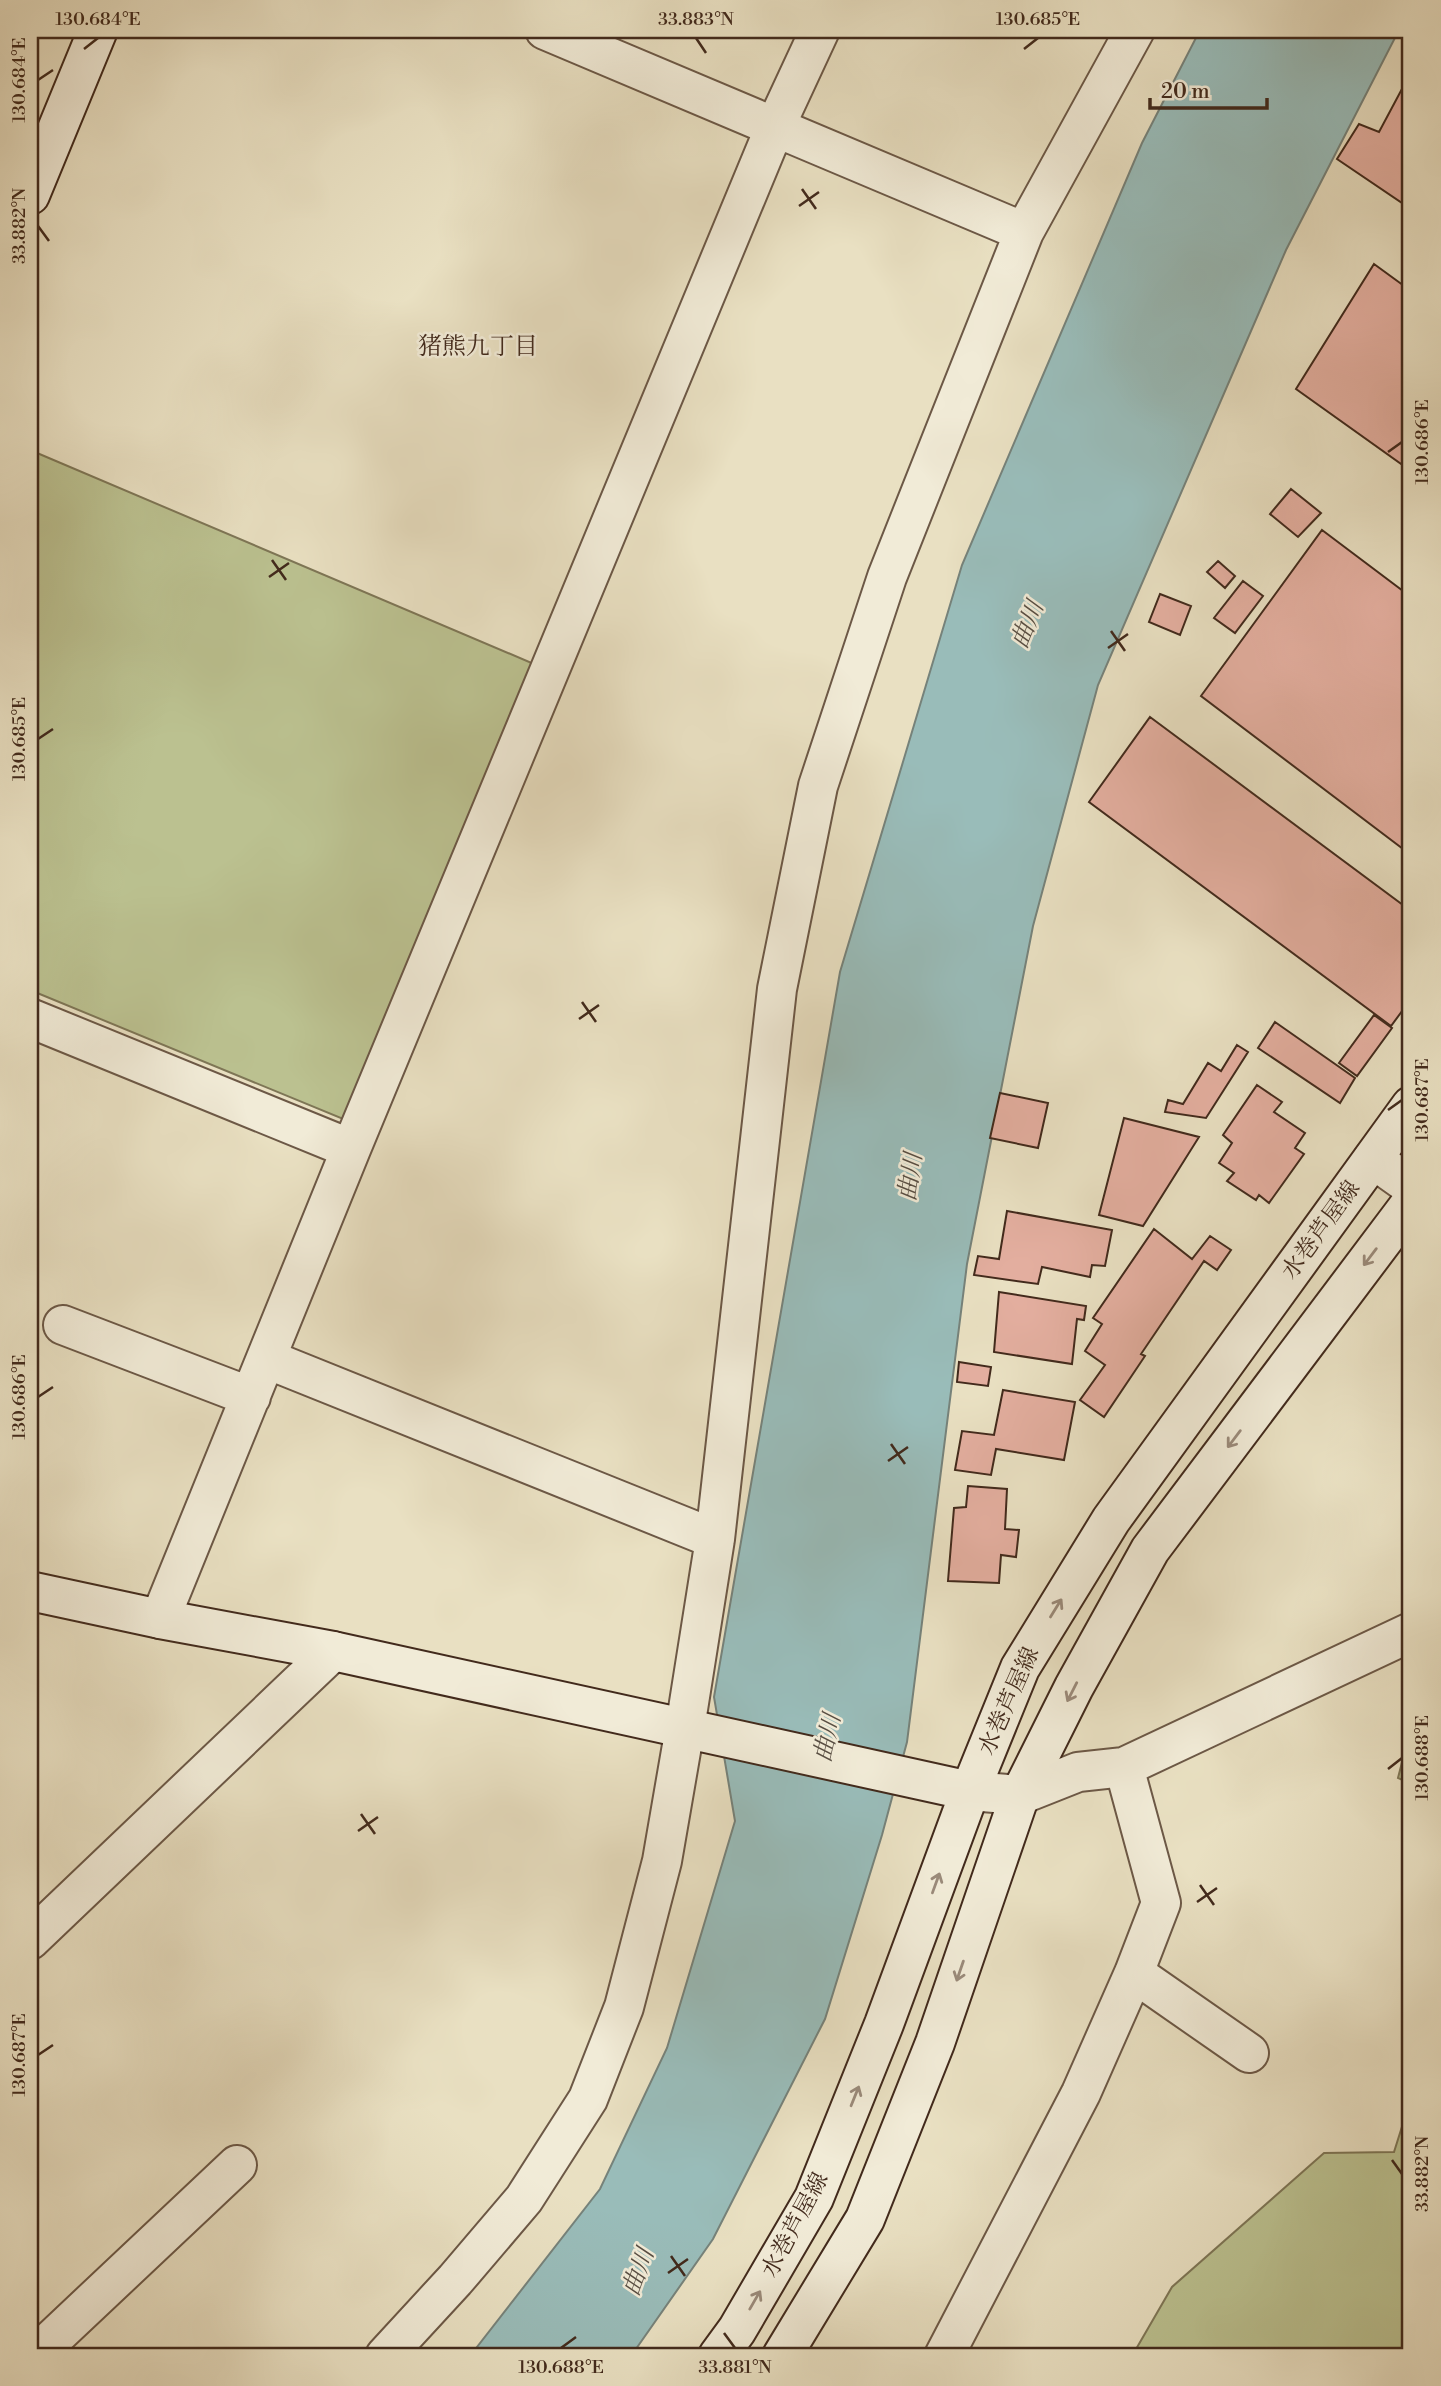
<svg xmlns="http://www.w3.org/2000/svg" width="1441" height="2386" font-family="'Libre Bodoni','Noto Serif JP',serif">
<rect width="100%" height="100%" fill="#e9e0c2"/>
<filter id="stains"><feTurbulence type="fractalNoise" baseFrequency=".00286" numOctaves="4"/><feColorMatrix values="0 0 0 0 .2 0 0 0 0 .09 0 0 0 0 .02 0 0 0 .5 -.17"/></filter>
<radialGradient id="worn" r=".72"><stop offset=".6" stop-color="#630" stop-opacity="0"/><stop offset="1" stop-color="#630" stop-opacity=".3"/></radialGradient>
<path fill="#bbc190" stroke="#7e7656" stroke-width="2" d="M30 450 534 664 348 1121 30 990Z
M1411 1727V1784L1398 1778Z
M1411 2098V2356H1132L1172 2287 1324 2153 1394 2152Z"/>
<path fill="#99bcb9" stroke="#76827a" stroke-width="2" d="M1200 30H1399L1286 250 1098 685 1033 926 967 1264 907 1742 882 1835 825 2019 713 2239 631 2356H470L600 2189 667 2048 735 1821 714 1697 840 972 962 565 1142 143Z"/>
<path fill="#e3ae9f" stroke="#422a1c" stroke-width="2" d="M1411 72V209L1337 159 1359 124 1379 132Z
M1374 264 1411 291V471L1296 389Z
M1291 489 1321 513 1298 537 1270 514Z
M1322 530 1411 597V855L1201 696Z
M1218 561 1235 576 1225 588 1207 572Z
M1243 581 1263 596 1235 633 1214 618Z
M1160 594 1191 606 1180 635 1149 622Z
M1150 717 1411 911V999L1391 1026 1089 802Z
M1374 1015 1392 1028 1357 1076 1339 1063Z
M1275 1022 1355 1078 1340 1103 1258 1048Z
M1237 1045 1248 1052 1206 1118 1165 1112 1168 1100 1183 1104 1208 1063 1221 1071Z
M1257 1085 1282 1102 1274 1112 1305 1133 1295 1148 1304 1154 1269 1203 1259 1195 1256 1200 1227 1181 1234 1173 1219 1163 1232 1143 1223 1135Z
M1000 1093 1048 1103 1038 1148 990 1138Z
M1124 1118 1199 1137 1143 1226 1099 1215Z
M1007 1211 1112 1230 1105 1266 1092 1265 1090 1277 1042 1267 1038 1284 974 1275 978 1256 999 1259Z
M1154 1229 1192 1259 1210 1236 1231 1250 1217 1270 1204 1261 1141 1354 1145 1356 1104 1417 1080 1400 1105 1365 1085 1351 1102 1324 1093 1318Z
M999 1292 1086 1306 1084 1320 1077 1319 1072 1364 994 1352Z
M959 1362 991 1367 988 1386 957 1382Z
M1003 1390 1075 1402 1064 1460 996 1449 991 1475 955 1470 962 1431 994 1435Z
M968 1486 1007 1489 1005 1529 1019 1530 1016 1557 1001 1555 999 1583 948 1581 954 1508 966 1507Z"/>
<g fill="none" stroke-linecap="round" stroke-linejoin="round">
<defs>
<path id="street" d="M545 30 1024 232
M30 1018 351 1149
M1373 1159 1411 1186
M63 1325 251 1397
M267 1359 715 1539
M160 1619 351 1149 775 127 820 30
M970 1791 1020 1795 1078 1772 1124 1767 1411 1632
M30 1940 333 1651
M1134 1973 1249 2053
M46 2345 237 2165
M385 2356 455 2280 524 2199 588 2099 624 2007 662 1861 685 1728 715 1539 777 989 818 786 887 577 1024 232 1135 30
M944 2356 1081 2093 1134 1973 1161 1903 1124 1767"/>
<path id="secondary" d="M30 195 98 30
M30 1591 160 1619 333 1651 970 1791
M718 2356 737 2330 814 2198 884 2024 970 1791 1020 1668 1111 1520 1411 1106
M782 2356 865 2219 935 2043 1020 1795 1074 1687 1150 1550 1411 1203"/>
</defs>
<use href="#street" stroke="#6c5846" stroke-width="42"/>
<use href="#secondary" stroke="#422a1c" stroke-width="42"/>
<use href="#street" stroke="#f1ebd7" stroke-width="38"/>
<use href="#secondary" stroke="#f1ebd7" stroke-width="38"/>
</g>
<defs><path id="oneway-shaft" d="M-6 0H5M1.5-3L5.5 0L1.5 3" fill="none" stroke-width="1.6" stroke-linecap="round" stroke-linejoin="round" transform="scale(1.75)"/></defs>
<g stroke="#9a8a7a">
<use href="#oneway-shaft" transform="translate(1370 1257) rotate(127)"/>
<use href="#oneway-shaft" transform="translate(1234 1439) rotate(127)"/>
<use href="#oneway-shaft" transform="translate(1056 1608) rotate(-58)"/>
<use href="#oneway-shaft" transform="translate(1072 1692) rotate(117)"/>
<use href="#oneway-shaft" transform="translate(936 1883) rotate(-70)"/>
<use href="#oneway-shaft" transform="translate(960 1971) rotate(109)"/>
<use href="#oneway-shaft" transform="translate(855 2096) rotate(-68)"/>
<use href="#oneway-shaft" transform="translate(755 2300) rotate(-60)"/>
</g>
<path fill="none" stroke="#422a1c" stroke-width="2.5" d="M696 38 706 53M84 49 98 38M1024 49 1038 38M38 80 53 70M802 189 816 209M799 206 819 192M38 226 49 241M1388 452 1402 442M272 560 286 580M269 577 289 563M1111 631 1125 651M1108 648 1128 634M38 739 53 729M582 1002 596 1022M579 1019 599 1005M1388 1110 1402 1100M38 1397 53 1387M891 1444 905 1464M888 1461 908 1447M1388 1769 1402 1758M361 1814 375 1834M358 1831 378 1817M1200 1885 1214 1905M1197 1902 1217 1888M38 2055 53 2045M1392 2160 1402 2174M671 2256 685 2276M668 2273 688 2259M724 2333 735 2348M561 2348 576 2337"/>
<g text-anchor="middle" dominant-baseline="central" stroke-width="5" stroke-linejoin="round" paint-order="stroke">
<g font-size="23" fill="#422a1c" stroke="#f1ebd7">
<text transform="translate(1321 1230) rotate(-54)">水巻芦屋線</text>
<text transform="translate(1009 1701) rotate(-66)">水巻芦屋線</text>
<text transform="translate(795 2225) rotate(-62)">水巻芦屋線</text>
</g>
<g font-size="24" fill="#422a1c" stroke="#f1ebd7">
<text x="478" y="347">猪熊九丁目</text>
</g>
<g font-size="24" font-style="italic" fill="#584e43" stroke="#f1ebd7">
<text transform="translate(1028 625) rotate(-68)">曲川</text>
<text transform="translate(911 1177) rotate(-82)">曲川</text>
<text transform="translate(828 1738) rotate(-77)">曲川</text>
<text transform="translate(639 2272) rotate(-70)">曲川</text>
</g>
</g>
<rect width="1441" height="2386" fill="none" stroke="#e9e0c2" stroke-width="77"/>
<path d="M1150 98v10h117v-10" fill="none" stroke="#422a1c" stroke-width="3.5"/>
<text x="1161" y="98" font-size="21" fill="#422a1c" stroke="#f1ebd7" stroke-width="5" paint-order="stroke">20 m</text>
<rect x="38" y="38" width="1364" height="2310" fill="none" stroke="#422a1c" stroke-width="2.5"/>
<g font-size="18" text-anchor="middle" fill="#422a1c">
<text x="98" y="25">130.684°E</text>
<text x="696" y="25">33.883°N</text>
<text x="1038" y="25">130.685°E</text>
<text transform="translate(19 80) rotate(-90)" y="6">130.684°E</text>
<text transform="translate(19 226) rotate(-90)" y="6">33.882°N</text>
<text transform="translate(1422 442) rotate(-90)" y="6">130.686°E</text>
<text transform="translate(19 739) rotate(-90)" y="6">130.685°E</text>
<text transform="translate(1422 1100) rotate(-90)" y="6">130.687°E</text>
<text transform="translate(19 1397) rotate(-90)" y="6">130.686°E</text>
<text transform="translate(1422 1758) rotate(-90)" y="6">130.688°E</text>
<text transform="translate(19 2055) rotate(-90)" y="6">130.687°E</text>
<text transform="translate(1422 2174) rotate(-90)" y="6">33.882°N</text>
<text x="561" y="2373">130.688°E</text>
<text x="735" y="2373">33.881°N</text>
</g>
<rect width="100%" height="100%" filter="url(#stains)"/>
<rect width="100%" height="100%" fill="url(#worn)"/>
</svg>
